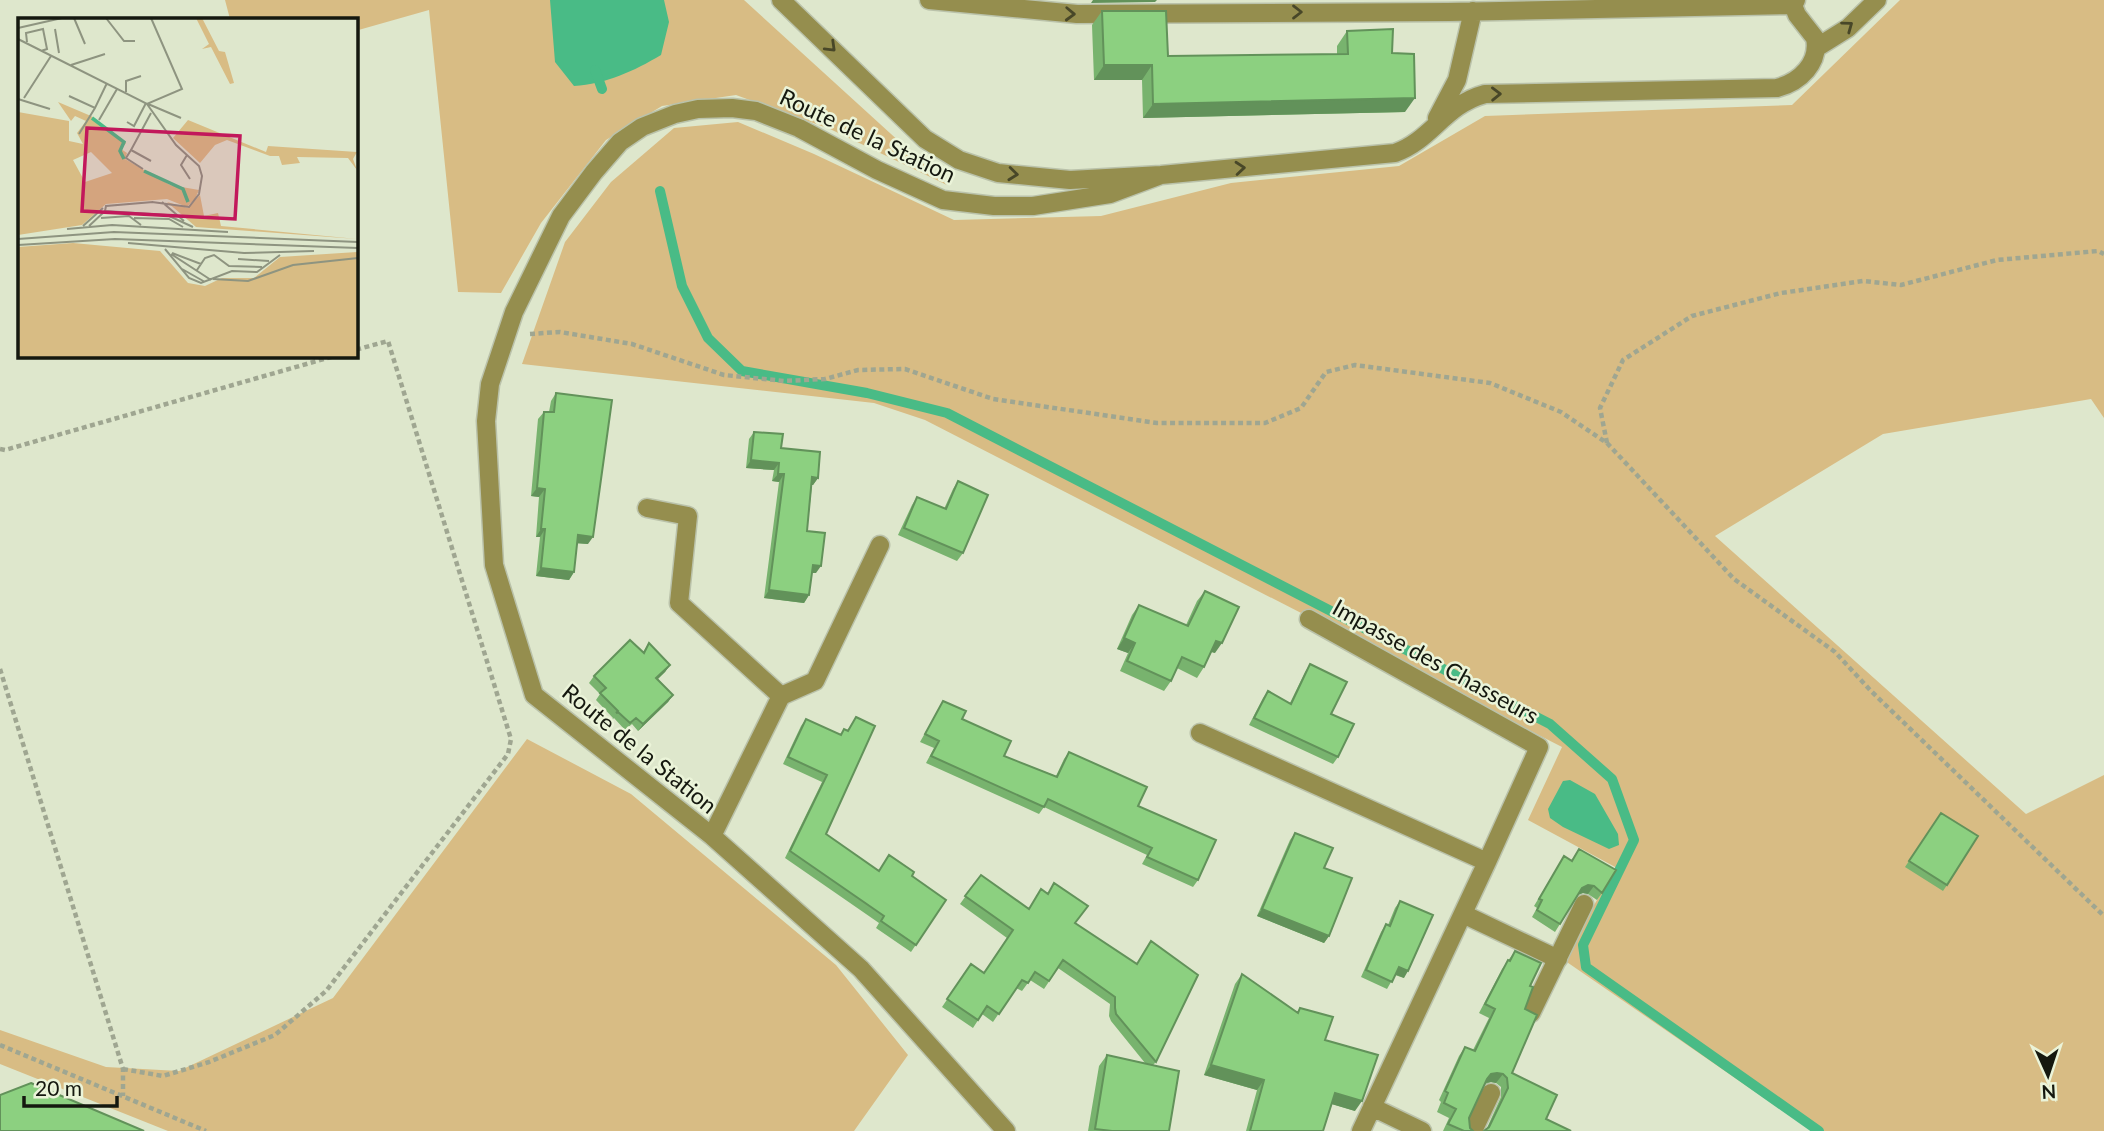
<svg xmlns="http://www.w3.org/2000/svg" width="2104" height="1131" font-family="Lato,sans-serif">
<rect width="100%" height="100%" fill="#dee7cc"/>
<path fill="#d8bc84" d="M225 0H744L947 185 830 129 736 95 662 106 606 140 541 223 501 293 458 292 429 10 355 31V19H230Z
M1900 0H2104V418L2091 399 1883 434 1715 536 2026 814 2104 775V1131H1812L1561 958 1617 868 1528 820 1562 747 925 420 874 403 522 364 565 242 611 182 674 128 738 122 814 154 954 220 1101 216 1231 183 1399 166 1485 116 1792 105Z
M527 739 631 794 836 965 908 1055 854 1131H168L0 1064V1030L106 1067 179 1071 333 998Z"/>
<path fill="#49bb86" d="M550 0H664L669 22 661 55C634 71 606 84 574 86L555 62Z
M1570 780 1595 794 1618 834 1619 845 1609 849 1563 827 1550 818 1548 809 1563 781Z"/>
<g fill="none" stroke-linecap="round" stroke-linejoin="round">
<path stroke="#49bb86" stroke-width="10" d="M595 70 602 89
M660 191 682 286 708 338 742 371 867 393 947 413 1550 724 1612 779 1634 840 1583 945 1586 967 1819 1131"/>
<defs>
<path id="minor" d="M781 0 925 139 959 160 998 173 1070 180 1161 175 1395 153C1432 140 1444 105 1485 94L1777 88C1800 82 1820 63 1815 38L1797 15 1793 5
M929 0 1077 14 1448 12 1793 5 1796 0
M1816 48 1848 28 1877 0
M1437 118 1457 80 1473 11
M647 508 688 516 679 603 781 696 712 836
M1309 619 1539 747 1487 862
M781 696 815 681 880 545
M1200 733 1487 862 1361 1131
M1463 914 1558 959
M1531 1013 1584 904
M1372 1107 1422 1131
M1006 1131 861 969 712 836 534 695 494 565 486 421 490 384 514 312 561 216 594 172 620 142 642 127 675 114 698 109 732 108 756 111 799 128 877 170 943 200 994 206H1033L1110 194 1161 175
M1473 1131 1491 1093"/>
</defs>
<use href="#minor" stroke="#bac2aa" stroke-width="21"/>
<path stroke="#9fa691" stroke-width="4.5" stroke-dasharray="5 3.5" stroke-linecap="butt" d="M530 334 560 332 632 344 724 375 784 381 825 379 858 370 905 369 993 399 1157 423H1265L1301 408 1326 372 1355 365 1490 383 1561 412 1607 443 1600 408 1623 360 1692 316 1781 293 1863 281 1901 285 1997 260 2098 251 2104 254
M1607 443 1734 579 1835 652 1871 691 2104 916
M0 449 5 450 338 355
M0 669 123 1069V1096
M0 1045 206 1131
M123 1069 163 1076 209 1062 275 1035 326 991 508 754 511 739 388 341 355 350"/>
<use href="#minor" stroke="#958e4e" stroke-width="18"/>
</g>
<path fill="#78b36e" d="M1102 11 1168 56 1337 54V46L1347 31 1392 53 1405 112 1143 118 1142 80H1094L1092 25Z
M556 393 588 544 577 543 574 572 569 580 536 576 540 537H536L539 497 531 496 538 419 544 412H549L551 401Z
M754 432 781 448 818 478 813 485H812L807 531 816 573H812L809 595 804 603 764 598 779 482 772 481 774 470 746 468 749 439Z
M958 481 963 553 957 561 898 535 912 505 917 497 944 509 953 489Z
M1205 591 1215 653 1211 652 1204 667 1197 678 1177 668 1171 681 1164 691 1120 671 1128 653 1117 649 1132 615 1139 605 1186 625 1197 601Z
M649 643 670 665 665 672 658 679 673 695 668 702 638 731 632 724 625 730 614 718 612 720 613 718 596 700 600 694 589 683 594 676 643 652Z
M1310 664 1331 714 1338 757 1333 764 1249 725 1263 698 1268 691 1290 703 1305 672Z
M943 701 1004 756 1056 776 1064 759 1069 752 1138 806 1198 880 1193 887 1142 864 1147 855 1044 807 1039 814 926 763 934 748 920 742Z
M856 717 826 834 879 871 912 876 946 900 911 952 876 928 879 923 785 858 822 782 783 764 801 726 806 719 840 735 847 731Z
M1941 813 1947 885 1943 891 1905 867Z
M1295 833 1329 936 1324 943 1257 916 1290 840Z
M1579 849 1602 893 1597 900 1588 894 1583 893 1578 895 1555 932 1532 917 1537 908 1534 906 1564 856 1571 861Z
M981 875 1028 909 1075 923 1137 964 1151 941 1156 1062 1153 1065 1169 1131H1088L1099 1066 1107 1055 1145 1063 1111 1021 1109 1016 1110 1004 1058 968 1044 989 1030 980 1022 991 1016 988 993 1022 982 1014 973 1028 942 1007 971 964 984 973 1007 938 960 904Z
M1400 901 1404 978 1395 975 1387 989 1361 977 1381 932 1386 924 1388 925 1395 908Z
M1515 951 1530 986 1512 1073 1557 1095 1486 1130 1501 1097V1087L1496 1083 1491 1082 1485 1084 1469 1118 1470 1128 1473 1131H1443L1449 1118 1437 1112 1441 1102 1439 1100 1459 1056 1465 1047 1473 1050 1489 1018 1479 1013 1502 969Z
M1242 974 1297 1012 1300 1008 1325 1040 1355 1111 1332 1104 1323 1131H1246L1257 1090 1204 1075 1235 984Z"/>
<path fill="#62925a" d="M1093 0H1157L1155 2 1091 3Z
M1104 65H1152L1142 80H1094Z
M1415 98 1405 112 1143 118 1153 104Z
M751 460 779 463 774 470 746 468Z
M778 474H784L779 482 772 481Z
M812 477 818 478 813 485H807Z
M537 488 545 489 539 497 531 496Z
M541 529H545L540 537H536Z
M578 535 593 537 588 544 573 543Z
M813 565 821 566 816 573H808Z
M541 568 574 572 569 580 536 576Z
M769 590 809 595 804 603 764 598Z
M1124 638 1135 643 1128 653 1117 649Z
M1216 641 1222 643 1215 653 1209 651Z
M670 665 665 672 651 685 656 678Z
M673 695 668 702 638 731 643 724Z
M1588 885 1594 886 1588 894 1583 893 1577 895 1582 888Z
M1262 909 1329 936 1324 943 1257 916Z
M1399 967 1408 971 1404 978 1394 974Z
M1211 1065 1264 1080 1257 1090 1204 1075Z
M1497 1073 1503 1074 1496 1083 1491 1082 1485 1083 1491 1074Z
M1335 1093 1362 1101 1355 1111 1328 1103Z"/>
<path fill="#8cd080" stroke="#62925a" stroke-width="2" d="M1102 11H1166L1168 56 1348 54 1347 31 1393 29 1392 53 1414 54 1415 98 1153 104 1152 65H1104Z
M556 393 612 400 593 537 578 535 574 572 541 568 545 529H541L545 489 537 488 544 412H554Z
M754 432 783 434 781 448 820 452 818 478 812 477 807 531 825 533 821 566 813 565 809 595 769 590 784 474H778L779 463 751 460Z
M958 481 988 495 963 553 904 528 917 497 946 509Z
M1205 591 1239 607 1222 643 1216 641 1204 667 1182 657 1171 681 1127 661 1135 643 1124 638 1139 605 1188 626Z
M630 640 644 653 649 643 670 665 656 678 673 695 643 724 636 718 630 723 618 712 616 713 618 711 600 693 606 688 594 676Z
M1310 664 1347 682 1331 714 1354 724 1338 757 1254 718 1268 691 1291 704Z
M943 701 966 711 962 719 1011 741 1004 756 1057 777 1069 752 1147 787 1138 806 1216 840 1198 880 1147 857 1152 848 1048 799 1044 807 931 756 939 741 925 734Z
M856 717 875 726 826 834 879 871 889 855 914 872 912 876 946 900 916 945 881 921 884 916 790 851 827 775 788 757 806 719 841 735 844 729 848 731Z
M1941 813 1978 836 1947 885 1909 861Z
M1295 833 1333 848 1324 868 1352 878 1329 936 1262 909Z
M1579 849 1616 870 1602 893 1594 886 1588 885 1582 888 1560 924 1537 910 1542 900 1539 899 1564 856 1572 861Z
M981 875 1029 909 1041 889 1048 894 1054 883 1088 906 1075 923 1137 964 1151 941 1198 975 1156 1062 1116 1014 1115 1008V997L1063 960 1049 981 1035 972 1028 983 1022 980 999 1014 987 1006 978 1020 947 999 971 964 984 973 1013 930 965 896Z
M1400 901 1433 915 1408 971 1399 967 1392 982 1366 970 1386 924 1390 926Z
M1515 951 1541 963 1530 986 1533 987 1525 1009 1537 1015 1512 1073 1557 1095 1546 1119 1571 1131H1484L1489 1127 1508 1088 1507 1078 1503 1074 1497 1073 1491 1074 1487 1079 1469 1118 1470 1128 1473 1131H1464L1448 1124 1456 1109 1444 1103 1448 1093 1445 1091 1465 1047 1475 1051 1495 1009 1485 1004 1508 960 1510 961Z
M1242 974 1298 1013 1300 1008 1333 1017 1325 1040 1378 1055 1362 1101 1335 1093 1323 1131H1250L1264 1080 1211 1065Z
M1107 1055 1179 1071 1169 1131H1112L1095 1129Z
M31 1083 144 1131H0V1095Z"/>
<defs><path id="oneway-chevron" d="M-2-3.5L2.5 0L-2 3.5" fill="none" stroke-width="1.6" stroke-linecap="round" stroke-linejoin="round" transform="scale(1.75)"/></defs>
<g stroke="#484728">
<use href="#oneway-chevron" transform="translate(1297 12)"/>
<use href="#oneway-chevron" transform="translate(1070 14) rotate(2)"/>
<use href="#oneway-chevron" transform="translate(1848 26) rotate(-36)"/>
<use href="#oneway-chevron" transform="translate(831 47) rotate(44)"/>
<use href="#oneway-chevron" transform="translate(1496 94) rotate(-1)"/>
<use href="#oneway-chevron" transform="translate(1240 168) rotate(-5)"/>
<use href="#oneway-chevron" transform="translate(1013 174) rotate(6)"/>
</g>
<g text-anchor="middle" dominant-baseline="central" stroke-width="5" stroke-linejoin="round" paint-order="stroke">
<g font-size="23" fill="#15180f" stroke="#ebf4d9">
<text transform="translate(868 135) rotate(25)">Route de la Station</text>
<text transform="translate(1436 661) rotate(29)">Impasse des Chasseurs</text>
<text transform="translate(640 748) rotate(39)">Route de la Station</text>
</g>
</g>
<g transform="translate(18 18)">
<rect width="340" height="340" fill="#dee7cc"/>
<path d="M178 0H184L201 33 207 34 216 65 212 66 193 29 184 31 191 26ZM40 84 73 98 108 125 103 131 109 135 107 141 152 167 181 172 177 181 169 189 149 181 88 186 64 207 0 217V94L51 103V123L65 126 59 115 68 103 57 98 53 103ZM73 134 94 155 67 164 55 142ZM170 102 248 134 250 128 339 134 335 141 339 152 330 140 279 139 282 145 264 147 261 138H252L209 122 197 127 182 145 155 120ZM182 177 186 198 200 195 203 208 339 221 178 209 149 184 170 190ZM55 225 142 233 170 265 187 268 204 260H236L262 239 339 234V339H0V229Z" fill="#d8bc84" fill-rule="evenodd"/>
<path fill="none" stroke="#49bb86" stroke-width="3.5" d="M74 100 106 124 102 133 106 141M126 153 165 171 170 184"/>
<path fill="none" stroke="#8e9480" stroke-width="2" d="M56 0 67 26M88 0 106 23H117M0 10 44 0M37 11 41 35M0 21 129 86 164 71 133 0M9 24 8 15 25 11 29 31 23 33M53 47 87 36M108 74V63L123 58M51 78 77 90 89 65M6 80 33 38M0 81 32 91M129 86 158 127 181 148 184 158 181 176 171 189 134 184M130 86 163 100M133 95 113 132 133 143M81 102 99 71M109 104 116 108 128 85M61 116 77 90M113 132 108 140 125 151M169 137 163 147 172 161M144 184 166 203M87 193 88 188 135 184M83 200 111 198 123 207M116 200 151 201 165 209M65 208 85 190M71 208 87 193 149 197 175 209M49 211 94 207 210 214M0 221 96 214 340 224M110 225 226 235 296 233M0 227 97 221 340 230M147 231 171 260 183 265 214 253 239 254 262 237M154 235 183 246M153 236 193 262M220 241 251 243M164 251 187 264M179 252 187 240 196 237 211 248 244 249M195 261 230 263 275 247 340 240"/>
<path fill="#c2185b" fill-opacity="0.15" stroke="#c2185b" stroke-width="3.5" d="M69 110 222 118 217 201 64 193Z"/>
<rect width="340" height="340" fill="none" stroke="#15180f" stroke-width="3.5"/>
</g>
<g transform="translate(2048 1075) rotate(177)" stroke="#ebf4d9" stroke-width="5" paint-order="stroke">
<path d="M0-5L12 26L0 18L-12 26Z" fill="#15180f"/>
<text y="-10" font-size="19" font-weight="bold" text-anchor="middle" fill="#15180f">N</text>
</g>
<path d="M24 1096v10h93v-10" fill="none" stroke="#15180f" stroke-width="3.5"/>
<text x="35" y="1096" font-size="21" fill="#15180f" stroke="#ebf4d9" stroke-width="5" paint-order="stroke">20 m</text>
</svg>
